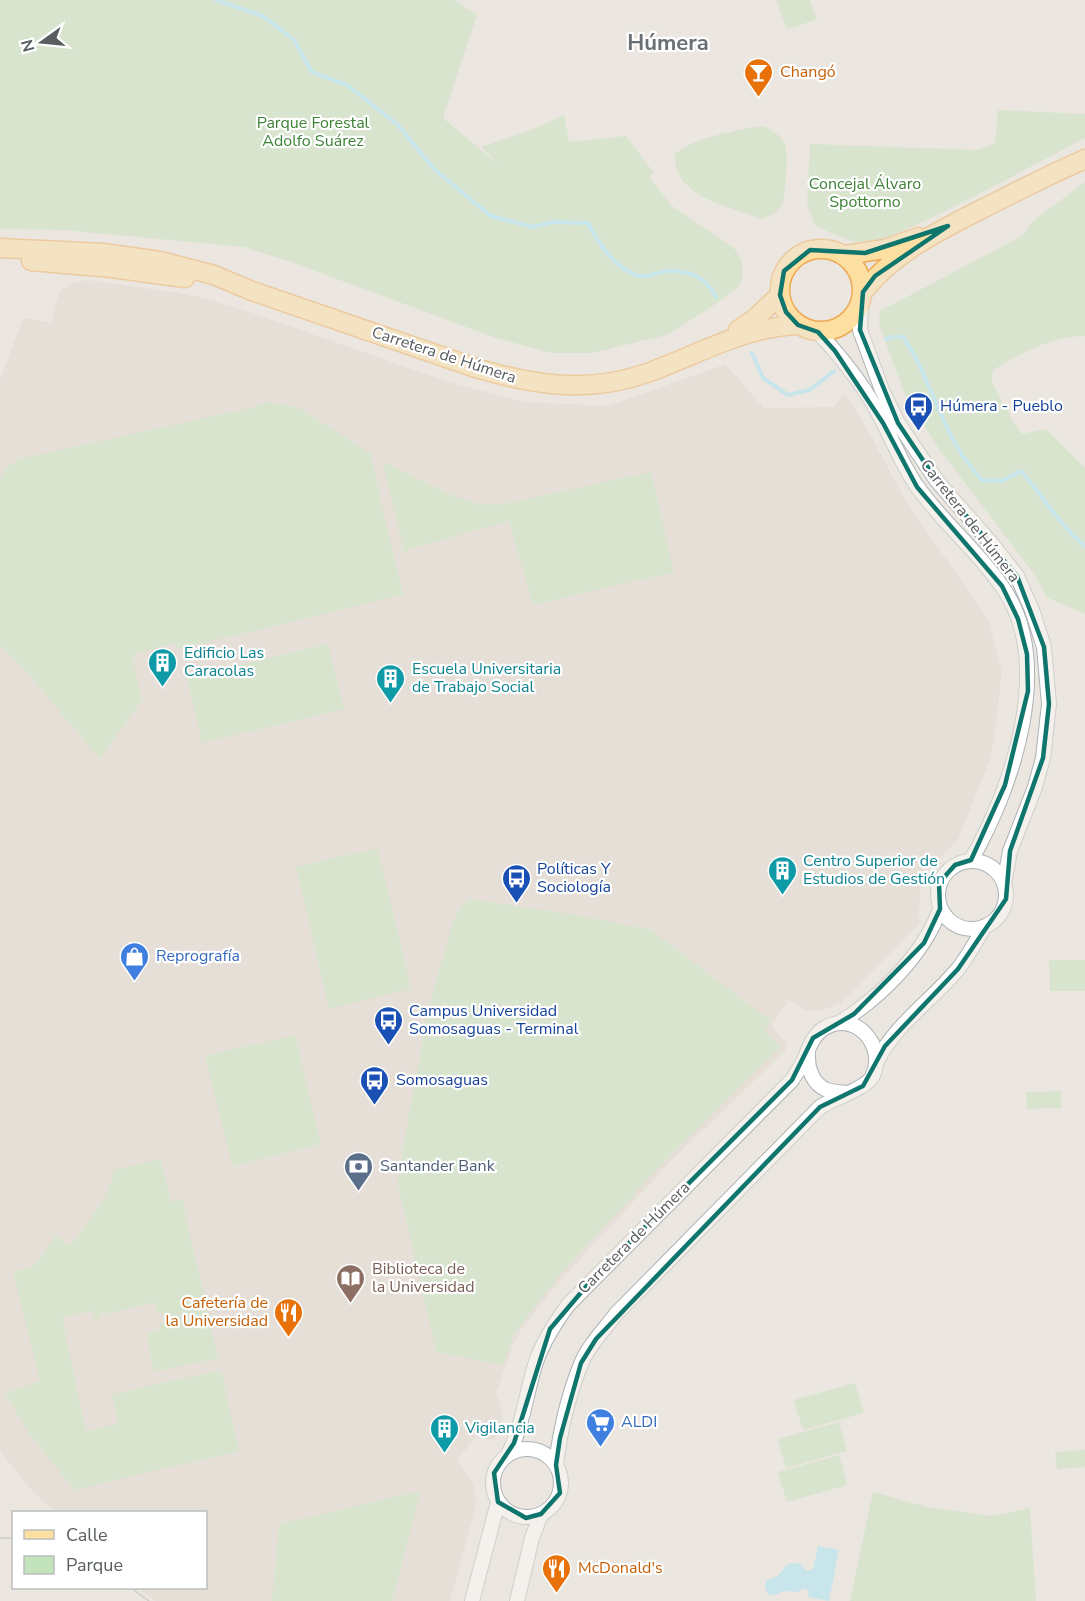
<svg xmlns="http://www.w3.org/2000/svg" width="1085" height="1601" font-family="'Nunito Sans',sans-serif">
<rect width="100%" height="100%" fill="#ebe6df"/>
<path fill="#ddd8d0" d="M87 280 193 295 256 314 445 381 525 402 609 406 725 364 764 408 833 407 845 394 867 429 907 503 988 619 1002 670 996 725 991 757 958 840 928 869 920 890 919 924 841 1003 819 1011 804 1010 789 1000 773 1023 772 1027 788 1044 785 1051 669 1163 558 1283 522 1328 512 1348 496 1393 502 1412 498 1435 492 1440 476 1436 457 1461 473 1483 477 1502 450 1601H155L137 1588H206V1512H55L32 1491 0 1451V380L23 318 51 322 59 292 72 283Z"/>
<path fill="#c2e3bb" d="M0 0H455L477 15 443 118 504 169 481 147 536 128 564 115 569 142 626 136 654 173 649 177 672 206 734 248 742 261 743 273 742 281 736 289 710 308 667 335 592 353H551L496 338 291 262 244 247 63 230 0 229Z
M776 0H810L817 19 787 30Z
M998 110 1085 114V138C1051 155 887 247 862 243 850 242 826 231 815 225L807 204 810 144 978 150 995 143Z
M763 126C771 129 782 136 785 144 788 152 786 193 783 202 780 211 770 217 761 219 730 206 672 197 675 154 694 137 738 130 763 126Z
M1085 182V336C1053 335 1020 354 993 370L992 383 1013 421 1022 434 1046 429 1085 468V614L1046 597 1035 575 939 449 906 397 879 325 880 311 1022 236 1033 221Z
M270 402 299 408 370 453 403 595 178 649 175 643 132 655 142 700 100 759 25 670 0 646V480L6 468 19 459 250 408Z
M382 461 456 497 482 505 503 504 651 472 674 572 533 605 509 521 409 549 405 556Z
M328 644 344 709 202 743 187 678Z
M378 848 411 989 329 1009 296 867Z
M470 899 577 915 651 930 771 1021 765 1031 781 1047 673 1152 563 1271 515 1332 503 1365 436 1352 397 1180 429 1006 453 921 461 907Z
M1049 960H1085V991H1050Z
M295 1035 321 1144 232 1166 205 1056Z
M1061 1091V1108L1027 1109 1026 1092Z
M160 1159 171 1202 182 1199 218 1358 154 1372 146 1333 160 1330 159 1324 164 1323 162 1313H157L154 1303 99 1315V1320L95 1322 92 1311 62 1318 86 1431 118 1424 112 1394 221 1370 239 1451 74 1490 31 1436 5 1393 40 1381 13 1272 34 1266 57 1234 67 1244 72 1243C88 1222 110 1197 114 1170Z
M855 1383 864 1413 803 1430 794 1400Z
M839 1422 847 1451 786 1468 778 1439Z
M1085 1450V1467L1057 1469 1055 1452Z
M839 1455 847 1485 787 1502 778 1472Z
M421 1491 392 1601H272L279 1524Z
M873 1492 927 1507 992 1516 1030 1508 1036 1601H850Z"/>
<path fill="#9de4fd" d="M818 1546 839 1550 829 1601 808 1597 809 1591 805 1588 797 1592 783 1591 773 1596 768 1594 765 1587 766 1581C769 1579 772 1579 775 1577 786 1573 781 1560 800 1564L807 1571 813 1569Z"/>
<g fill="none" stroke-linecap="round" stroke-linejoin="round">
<path stroke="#9de4fd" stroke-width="4" d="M216 0 263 16 294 40 312 72 347 85 397 124 435 170 491 216 533 227 553 222 588 223C598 243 616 269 638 276 646 278 653 274 661 272 673 269 695 272 705 282 709 286 713 292 716 297
M886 339 893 337H903C927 372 937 414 959 450 965 461 974 470 982 480L1002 481 1021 471C1043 496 1059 525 1085 546
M752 353 763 378 788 395 810 390 834 371"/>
<defs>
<path id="minor" d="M861 304 860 330 882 390 898 423 937 481 992 544 1017 576 1032 610 1044 647 1049 704 1043 758 1035 787 1010 851 1004 884
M818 332C843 359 868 391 884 424 895 446 902 464 916 485 941 521 976 549 1001 585 1056 661 1013 787 971 860
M938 895a34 34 0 1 1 68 0a34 34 0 1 1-68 0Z
M839 1023C880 998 924 954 940 909
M808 1053C807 1067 812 1084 827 1090 833 1092 841 1092 847 1093
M877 1061C895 1025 931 1001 957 970 968 957 976 941 985 926
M493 1483a34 34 0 1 1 68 0a34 34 0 1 1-68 0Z
M508 1455C523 1426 526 1393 536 1362 543 1341 555 1323 568 1305L792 1080C795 1075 799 1070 802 1064 808 1052 811 1037 823 1029 854 1008 888 1046 872 1077 865 1089 834 1098 820 1107L616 1314C604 1330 588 1346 581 1364 568 1396 560 1432 556 1465
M472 1601 498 1502
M517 1601 532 1538 541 1514"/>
<path id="major" d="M0 248 103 253 160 261 214 275 252 291 476 368C533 385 589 394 647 373 697 355 744 327 798 325
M780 290a41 41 0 1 1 82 0a41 41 0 1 1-82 0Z
M845 255 885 249 918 237
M31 261 112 268 185 278
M863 292C896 249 951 225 998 201 1027 186 1056 172 1085 159
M738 330 753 320 780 295"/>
</defs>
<use href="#minor" stroke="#adb2b5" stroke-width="16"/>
<use href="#major" stroke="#ea5" stroke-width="21"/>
<use href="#minor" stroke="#fff" stroke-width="14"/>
<use href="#major" stroke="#fedfa2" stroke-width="18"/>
<path stroke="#afb0b0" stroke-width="1.5" d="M0 1538H14
M131 1588 149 1601"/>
</g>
<path d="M0 0H1085V1601H0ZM948 226 875 276 863 292 860 330 898 423 937 481 1017 576 1044 647 1049 704 1043 758 1010 851 1006 899 958 969 885 1046 863 1086 820 1107 596 1339 581 1363 560 1438 556 1465 560 1493 541 1514 526 1518 498 1502 494 1473 514 1443 550 1329 590 1282 792 1080 813 1038 854 1014 924 943 940 909 939 883 955 865 971 860 1005 785 1028 691 1027 654 1018 619 1002 586 917 487 883 423 835 351 818 332 798 325 786 312 780 295 784 271 810 250 865 253Z" fill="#ebe6df" fill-opacity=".55" fill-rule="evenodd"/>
<path fill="none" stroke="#0f766e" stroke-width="4.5" stroke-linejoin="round" d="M948 226 875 276 863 292 860 330 898 423 937 481 1017 576 1044 647 1049 704 1043 758 1010 851 1006 899 958 969 885 1046 863 1086 820 1107 596 1339 581 1363 560 1438 556 1465 560 1493 541 1514 526 1518 498 1502 494 1473 514 1443 550 1329 590 1282 792 1080 813 1038 854 1014 924 943 940 909 939 883 955 865 971 860 1005 785 1028 691 1027 654 1018 619 1002 586 917 487 883 423 835 351 818 332 798 325 786 312 780 295 784 271 810 250 865 253Z"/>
<defs>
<symbol id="bar-pin" viewBox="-11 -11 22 30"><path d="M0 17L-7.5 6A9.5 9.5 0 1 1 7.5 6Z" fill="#e8710a" stroke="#fff"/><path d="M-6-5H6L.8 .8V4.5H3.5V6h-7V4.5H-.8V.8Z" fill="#fff"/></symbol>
<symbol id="bus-pin" viewBox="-11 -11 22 30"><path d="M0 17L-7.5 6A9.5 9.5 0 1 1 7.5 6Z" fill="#1a4fb4" stroke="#fff"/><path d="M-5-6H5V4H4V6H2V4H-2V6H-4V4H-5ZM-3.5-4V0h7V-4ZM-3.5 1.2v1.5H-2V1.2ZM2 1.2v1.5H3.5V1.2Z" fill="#fff"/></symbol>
<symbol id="building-pin" viewBox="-11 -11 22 30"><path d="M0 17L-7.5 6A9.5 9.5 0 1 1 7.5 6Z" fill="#0f9aa8" stroke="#fff"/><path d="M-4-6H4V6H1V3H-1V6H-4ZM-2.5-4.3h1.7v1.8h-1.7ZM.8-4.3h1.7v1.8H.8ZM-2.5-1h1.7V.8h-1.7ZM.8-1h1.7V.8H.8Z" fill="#fff"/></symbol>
<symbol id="shop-pin" viewBox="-11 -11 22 30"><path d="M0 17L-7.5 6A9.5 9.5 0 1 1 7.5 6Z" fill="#3f7fe0" stroke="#fff"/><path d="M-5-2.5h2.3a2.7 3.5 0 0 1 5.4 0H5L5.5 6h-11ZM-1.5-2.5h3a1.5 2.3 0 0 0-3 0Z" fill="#fff"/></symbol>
<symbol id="bank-pin" viewBox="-11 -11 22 30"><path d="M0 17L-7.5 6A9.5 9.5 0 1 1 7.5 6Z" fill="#5c6f8a" stroke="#fff"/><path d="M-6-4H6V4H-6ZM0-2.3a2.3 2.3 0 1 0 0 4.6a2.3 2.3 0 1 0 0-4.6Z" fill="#fff"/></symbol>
<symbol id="library-pin" viewBox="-11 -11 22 30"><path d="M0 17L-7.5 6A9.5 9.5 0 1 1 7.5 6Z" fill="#8d6e63" stroke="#fff"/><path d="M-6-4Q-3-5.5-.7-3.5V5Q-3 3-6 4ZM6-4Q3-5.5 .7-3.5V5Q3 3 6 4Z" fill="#fff"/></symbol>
<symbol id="restaurant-pin" viewBox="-11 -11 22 30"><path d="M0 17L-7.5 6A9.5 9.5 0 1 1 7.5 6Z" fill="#e8710a" stroke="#fff"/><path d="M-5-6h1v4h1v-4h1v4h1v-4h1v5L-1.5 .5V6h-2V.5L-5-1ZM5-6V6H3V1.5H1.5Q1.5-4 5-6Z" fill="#fff"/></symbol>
<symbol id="supermarket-pin" viewBox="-11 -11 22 30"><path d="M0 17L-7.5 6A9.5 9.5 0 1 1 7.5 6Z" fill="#3f7fe0" stroke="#fff"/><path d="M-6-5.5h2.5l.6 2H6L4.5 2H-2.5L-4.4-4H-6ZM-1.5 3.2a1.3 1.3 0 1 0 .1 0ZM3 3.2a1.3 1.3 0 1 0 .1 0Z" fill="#fff"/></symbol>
</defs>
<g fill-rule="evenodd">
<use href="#bar-pin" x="742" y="56" width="33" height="45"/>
<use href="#bus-pin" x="902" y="390" width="33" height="45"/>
<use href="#building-pin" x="146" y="646" width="33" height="45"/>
<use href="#building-pin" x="374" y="662" width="33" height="45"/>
<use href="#building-pin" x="766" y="854" width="33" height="45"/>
<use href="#bus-pin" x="500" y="862" width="33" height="45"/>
<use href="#shop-pin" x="118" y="940" width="33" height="45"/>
<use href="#bus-pin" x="372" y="1004" width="33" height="45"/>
<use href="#bus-pin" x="358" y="1064" width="33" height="45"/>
<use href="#bank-pin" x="342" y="1150" width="33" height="45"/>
<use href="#library-pin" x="334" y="1262" width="33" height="45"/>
<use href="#restaurant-pin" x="272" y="1296" width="33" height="45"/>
<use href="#supermarket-pin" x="584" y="1406" width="33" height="45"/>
<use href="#building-pin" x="428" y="1412" width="33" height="45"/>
<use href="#restaurant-pin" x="540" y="1552" width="33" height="45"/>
</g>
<g text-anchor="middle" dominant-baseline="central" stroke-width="4.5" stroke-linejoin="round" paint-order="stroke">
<g font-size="16" fill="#c56008" stroke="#fff" text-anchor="start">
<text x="780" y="72">Changó</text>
<text x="268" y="1303" text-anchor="end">Cafetería de<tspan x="268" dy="18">la Universidad</tspan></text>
<text x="578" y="1568">McDonald's</text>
</g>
<g font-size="16" fill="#3e8235" stroke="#fff">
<text x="313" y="123">Parque Forestal<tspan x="313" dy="18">Adolfo Suárez</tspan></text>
<text x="865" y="184">Concejal Álvaro<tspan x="865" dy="18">Spottorno</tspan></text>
</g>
<g font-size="16" fill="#585d60" stroke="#fff">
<text transform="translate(444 355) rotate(18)">Carretera de Húmera</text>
<text transform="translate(970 521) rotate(52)">Carretera de Húmera</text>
<text transform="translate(634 1238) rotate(-45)">Carretera de Húmera</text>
</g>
<g font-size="16" fill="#164399" stroke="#fff" text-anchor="start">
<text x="940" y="406">Húmera - Pueblo</text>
<text x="537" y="869">Políticas Y<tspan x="537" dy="18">Sociología</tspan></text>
<text x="409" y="1011">Campus Universidad<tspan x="409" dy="18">Somosaguas - Terminal</tspan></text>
<text x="396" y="1080">Somosaguas</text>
</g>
<g font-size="16" fill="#0d838f" stroke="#fff" text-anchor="start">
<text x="184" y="653">Edificio Las<tspan x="184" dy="18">Caracolas</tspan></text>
<text x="412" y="669">Escuela Universitaria<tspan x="412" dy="18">de Trabajo Social</tspan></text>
<text x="803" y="861">Centro Superior de<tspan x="803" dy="18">Estudios de Gestión</tspan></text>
<text x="465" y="1428">Vigilancia</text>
</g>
<g font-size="16" fill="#366cbe" stroke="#fff" text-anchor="start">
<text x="156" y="956">Reprografía</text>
<text x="621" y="1422">ALDI</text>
</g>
<g font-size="16" fill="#4e5e75" stroke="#fff" text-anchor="start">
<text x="380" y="1166">Santander Bank</text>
</g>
<g font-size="16" fill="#785e54" stroke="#fff" text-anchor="start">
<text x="372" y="1269">Biblioteca de<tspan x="372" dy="18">la Universidad</tspan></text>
</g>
<g font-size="22" font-weight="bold" fill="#696f72" stroke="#fff">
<text x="668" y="43">Húmera</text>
</g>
</g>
<rect x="12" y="1511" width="195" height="78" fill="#ffffff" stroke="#bcbebf" stroke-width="1.5"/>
<rect x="24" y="1530" width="30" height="9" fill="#fedfa2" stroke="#bcbebf" stroke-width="1.5"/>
<text x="66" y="1541" font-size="18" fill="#585d60">Calle</text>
<rect x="24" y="1556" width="30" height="18" fill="#c2e3bb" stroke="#bcbebf" stroke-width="1.5"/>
<text x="66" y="1571" font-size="18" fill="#585d60">Parque</text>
<g transform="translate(42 42) rotate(255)" stroke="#ffffff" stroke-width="4.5" paint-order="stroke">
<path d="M0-4.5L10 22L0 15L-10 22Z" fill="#585d60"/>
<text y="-9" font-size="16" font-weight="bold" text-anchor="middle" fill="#585d60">N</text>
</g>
</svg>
